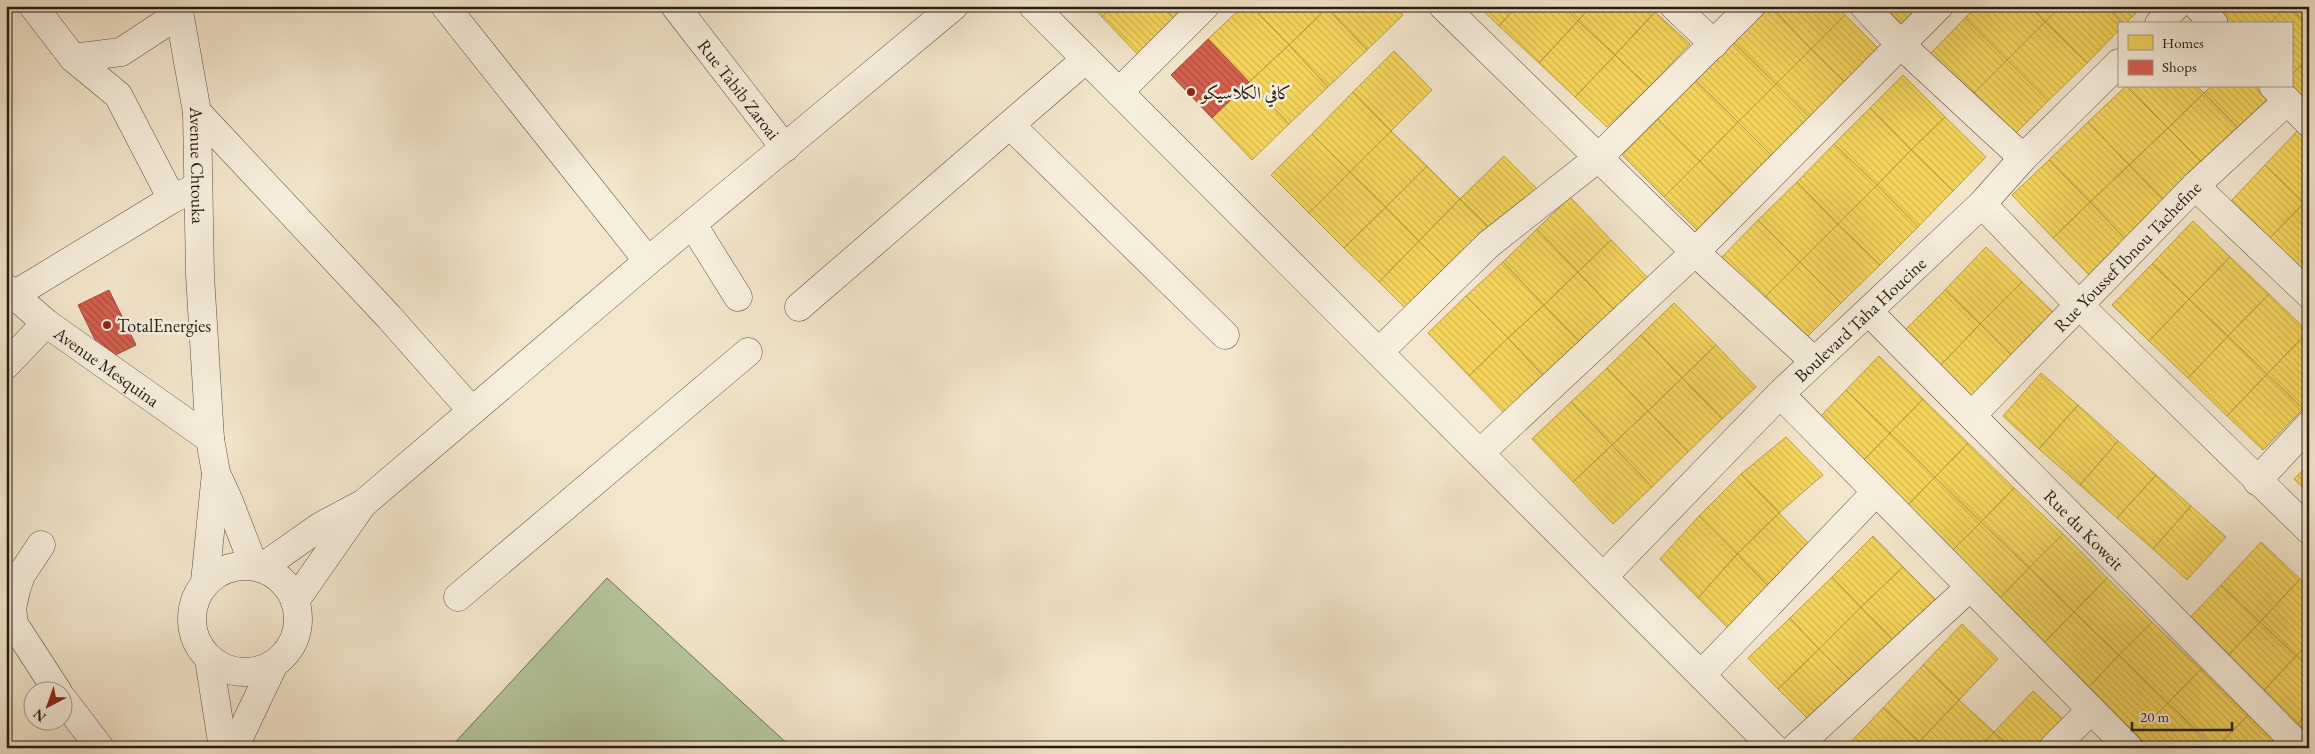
<svg xmlns="http://www.w3.org/2000/svg" width="2315" height="754" font-family="'EB Garamond',Amiri,serif">
<defs>
<pattern id="homes-back-hatch" width="6" height="6" patternUnits="userSpaceOnUse" patternTransform="scale(1.25)"><rect width="6" height="6" fill="#f6d55c"/><path d="M-1 5l2 2M0 0l6 6M5-1l2 2" fill="none" stroke="#d3b64f"/></pattern>
<pattern id="shops-back-hatch" width="6" height="6" patternUnits="userSpaceOnUse" patternTransform="scale(1.25)"><rect width="6" height="6" fill="#d6604d"/><path d="M-1 5l2 2M0 0l6 6M5-1l2 2" fill="none" stroke="#ad4e3f"/></pattern>
</defs>
<rect width="100%" height="100%" fill="#f3e6cc"/>
<filter id="stains"><feTurbulence type="fractalNoise" baseFrequency=".004" numOctaves="4"/><feColorMatrix values="0 0 0 0 .2 0 0 0 0 .09 0 0 0 0 .02 0 0 0 .5 -.17"/></filter>
<radialGradient id="worn" r=".72"><stop offset=".6" stop-color="#630" stop-opacity="0"/><stop offset="1" stop-color="#630" stop-opacity=".3"/></radialGradient>
<path fill="#b5c69c" stroke="#6c7158" d="M607 578 792 748H450Z"/>
<path fill="url(#homes-back-hatch)" stroke="#b79e46" d="M1091 6H1113L1102 17Z
M1113 6H1162L1179 23 1142 59 1102 17Z
M1162 6H1197L1179 23Z
M1243 6H1251L1289 45 1249 82 1208 39Z
M1251 6H1326L1327 8 1289 45Z
M1329 6H1395L1403 15 1367 50 1327 8Z
M1478 6H1517L1499 26Z
M1517 6H1563L1578 21 1539 63 1499 26Z
M1563 6H1591L1578 21Z
M1591 6H1649L1655 12 1615 55 1578 21Z
M1771 6H1836L1845 15 1811 49Z
M1884 6H1935L1910 32Z
M1977 6H2030L2045 22 2007 60 1965 18Z
M2030 6H2061L2045 22Z
M2061 6H2106L2123 24H2119V30L2087 63 2045 22Z
M2106 6H2143L2125 24Z
M2221 6H2287L2269 24H2225L2214 13Z
M2287 6 2309 26V58L2291 75V24H2269Z
M2289 6H2309V26Z
M1770 7 1811 49 1776 84 1734 43Z
M1327 8 1367 50 1328 87 1289 45Z
M1655 12 1690 44 1649 87 1615 55Z
M1845 15 1886 56 1853 90 1811 49Z
M1965 18 2007 60 1971 96 1929 55Z
M1578 21 1615 55 1575 97 1539 63Z
M2045 22 2087 63 2048 101 2007 60Z
M1734 43 1776 84 1738 122 1696 81Z
M1289 45 1328 87 1289 124 1249 82Z
M1811 49 1853 90 1817 125 1776 84Z
M1394 51 1432 90 1391 131 1353 92Z
M1615 55 1649 87 1607 127 1575 97Z
M2309 58V108L2291 86V75Z
M2007 60 2048 101 2012 137 1971 96Z
M1903 75 1945 117 1911 150 1870 108Z
M1696 81 1738 122 1700 161 1658 119Z
M1249 82 1289 124 1252 160 1212 118Z
M1776 84 1817 125 1779 163 1738 122Z
M2126 86 2168 128 2129 165 2088 122Z
M2128 86H2197L2204 93 2168 128Z
M2211 86H2263L2279 102 2245 135 2204 93Z
M1353 92 1391 131 1350 172 1312 134Z
M2204 93 2245 135 2209 170 2168 128Z
M1870 108 1911 150 1877 185 1834 144Z
M1945 117 1986 157 1953 191 1911 150Z
M1658 119 1700 161 1664 197 1622 155Z
M1738 122 1779 163 1741 202 1700 161Z
M2088 122 2129 165 2090 202 2049 160Z
M2302 126 2309 132V197L2304 203 2265 165Z
M2168 128 2209 170 2170 207 2129 165Z
M1391 131 1427 166 1386 207 1350 172Z
M1312 134 1350 172 1309 213 1271 175Z
M1834 144 1877 185 1838 224 1797 182Z
M1911 150 1953 191 1918 227 1877 185Z
M1504 156 1537 189 1494 232 1460 199Z
M2049 160 2090 202 2053 238 2012 195Z
M1700 161 1741 202 1705 238 1664 197Z
M2129 165 2170 207 2130 244 2090 202Z
M2265 165 2304 203 2270 238 2231 201Z
M1427 166 1460 199 1419 241 1386 207Z
M1350 172 1386 207 1344 248 1309 213Z
M1797 182 1838 224 1800 262 1758 220Z
M1877 185 1918 227 1880 265 1838 224Z
M1570 197 1611 240 1578 272 1537 229Z
M1460 199 1494 232 1452 274 1419 241Z
M2090 202 2130 244 2094 280 2053 238Z
M2304 203 2309 207V275L2270 238Z
M1386 207 1419 241 1379 282 1344 248Z
M1758 220 1800 262 1764 298 1722 257Z
M2193 221 2230 257 2189 299 2152 264Z
M1838 224 1880 265 1841 303 1800 262Z
M1537 229 1578 272 1544 305 1503 262Z
M1611 240 1651 281 1618 314 1578 272Z
M1419 241 1452 274 1412 315 1379 282Z
M1986 247 2022 282 1980 324 1945 290Z
M2230 257 2269 294 2228 336 2189 299Z
M1503 262 1544 305 1508 338 1466 296Z
M1800 262 1841 303 1805 339 1764 298Z
M2152 264 2189 299 2149 341 2112 305Z
M1578 272 1618 314 1584 346 1544 305Z
M2022 282 2056 315 2014 358 1980 324Z
M1945 290 1980 324 1940 366 1904 331Z
M2269 294 2308 332 2267 374 2228 336Z
M1466 296 1508 338 1469 376 1428 333Z
M2189 299 2228 336 2188 378 2149 341Z
M1674 303 1716 345 1682 378 1641 335Z
M1544 305 1584 346 1548 381 1508 338Z
M1980 324 2014 358 1974 399 1940 366Z
M2308 332 2309 403 2303 409 2267 374Z
M1641 335 1682 378 1648 411 1607 368Z
M2228 336 2267 374 2227 416 2188 378Z
M1508 338 1548 381 1509 418 1469 376Z
M1716 345 1756 387 1722 419 1682 378Z
M1879 356 1923 399 1890 433 1846 390Z
M1607 368 1648 411 1612 445 1571 402Z
M2041 373 2078 405 2039 449 2003 416Z
M2267 374 2303 409 2263 450 2227 416Z
M1682 378 1722 419 1688 452 1648 411Z
M1846 390 1890 433 1859 465 1815 422Z
M1923 399 1968 443 1935 477 1890 433Z
M1571 402 1612 445 1573 482 1532 439Z
M2078 405 2118 441 2080 485 2039 449Z
M1648 411 1688 452 1652 487 1612 445Z
M1890 433 1935 477 1904 509 1859 465Z
M1786 437 1823 475 1779 513 1741 474Z
M2118 441 2156 475 2117 518 2080 485Z
M1968 443 2014 488 1981 522 1935 477Z
M1612 445 1652 487 1613 524 1573 482Z
M2309 464V493L2294 479Z
M1741 474 1779 513 1737 554 1699 516Z
M2156 475 2191 506 2153 549 2117 518Z
M1935 477 1981 522 1950 553 1904 509Z
M2014 488 2063 534 2029 568 1981 522Z
M2191 506 2226 537 2187 580 2153 549Z
M1779 513 1814 549 1772 590 1737 554Z
M1699 516 1737 554 1698 598 1660 559Z
M1981 522 2029 568 1998 600 1950 553Z
M2063 534 2107 578 2074 612 2029 568Z
M1873 536 1903 567 1861 607 1832 577Z
M2261 542 2300 579 2260 622 2221 585Z
M1737 554 1772 590 1733 633 1698 598Z
M1903 567 1938 602 1896 643 1861 607Z
M2029 568 2074 612 2043 644 1998 600Z
M1832 577 1861 607 1819 649 1790 618Z
M2107 578 2152 622 2119 655 2074 612Z
M2300 579 2309 587V643L2296 656 2260 622Z
M2221 585 2260 622 2220 664 2181 627Z
M1861 607 1896 643 1854 684 1819 649Z
M2074 612 2119 655 2088 688 2043 644Z
M1790 618 1819 649 1778 689 1748 658Z
M2152 622 2201 669 2168 703 2119 655Z
M2260 622 2296 656 2257 698 2220 664Z
M1962 624 1998 659 1959 700 1923 665Z
M2309 643V668L2296 656Z
M1819 649 1854 684 1813 724 1778 689Z
M2119 655 2168 703 2136 735 2088 688Z
M2296 656 2309 668V712L2291 731 2257 698Z
M1923 665 1959 700 1919 742 1883 708Z
M2201 669 2248 715 2216 748 2168 703Z
M2033 691 2067 723 2044 748H2011L1994 732Z
M1959 700 1994 732 1979 748H1925L1919 742Z
M2168 703 2213 748H2149L2136 735Z
M1883 708 1919 742 1914 748H1845Z
M2309 712V748L2291 731Z
M2248 715 2282 748H2216Z
M1994 732 2011 748H1979Z"/>
<path fill="url(#shops-back-hatch)" stroke="#a14c3c" d="M1208 39 1249 82 1212 118 1171 75Z
M109 290 136 345 105 360 78 305Z"/>
<g fill="none" stroke-linecap="round" stroke-linejoin="round">
<defs>
<g id="street">
<path d="M33 6 73 58 118 95 172 199"/>
<path id="s1" d="M178 6 197 112 200 275 210 439 216 473 205 582"/>
<path d="M445 6 648 261"/>
<path id="s2" d="M675 6 785 148"/>
<path d="M1033 6 1774 748"/>
<path d="M1443 6 1695 252 1814 361"/>
<path d="M1674 6 1714 44"/>
<path d="M1864 6 1901 45 2023 158"/>
<path d="M2197 6 2214 24"/>
<path d="M2159 24 2176 6"/>
<path d="M73 58 121 52 179 14"/>
<path d="M2273 86 2309 123"/>
<path d="M1119 92 1205 6"/>
<path d="M197 112 389 317 472 411"/>
<path d="M1010 125 1225 335"/>
<path d="M2195 186 2309 294"/>
<path d="M1982 204 2080 306 2309 530"/>
<path d="M693 225 738 297"/>
<path id="s3" d="M6 288 46 323 210 439"/>
<path d="M14 295 172 199 189 191"/>
<path d="M799 307 1086 59"/>
<path id="s4" d="M1869 312 2301 748"/>
<path d="M1379 352 1489 244 1598 158 1751 6"/>
<path d="M6 365 46 323"/>
<path d="M1780 394 2129 748"/>
<path id="s5" d="M1972 415 2195 186 2287 101"/>
<path d="M1480 453 1695 252 1939 6"/>
<path d="M216 473 228 499 254 566"/>
<path d="M2257 481 2309 425"/>
<path d="M41 545 21 575 16 590 12 608 14 624 58 692"/>
<circle cx="245" cy="619" r="53"/>
<path d="M261 568 321 526 364 503 648 261 954 6"/>
<path id="s6" d="M1603 577 1780 394 1982 204 2023 158 2119 63"/>
<path d="M458 597 748 352"/>
<path d="M295 601 360 508"/>
<path d="M209 659 223 748"/>
<path d="M1701 675 1876 492"/>
<path d="M62 698 100 748"/>
<path d="M234 748 274 664"/>
<path d="M1795 748 1970 587"/>
<path d="M2053 748 2091 710"/>
</g>
</defs>
<use href="#street" stroke="#584e41" stroke-width="29"/>
<use href="#street" stroke="#f7efde" stroke-width="28"/>
</g>
<g fill="#8f2418" stroke="#f7efde" stroke-width="2">
<circle cx="1191" cy="92" r="5"/>
<circle cx="107" cy="325" r="5"/>
</g>
<g text-anchor="middle" dominant-baseline="central" stroke-width="5" stroke-linejoin="round" paint-order="stroke">
<g font-size="18" fill="#241c13" stroke="#f7efde">
<text stroke="none"><textPath href="#s2" startOffset="105">Rue Tabib Zaroai</textPath></text>
<text stroke="none"><textPath href="#s1" startOffset="161">Avenue Chtouka</textPath></text>
<text stroke="none"><textPath href="#s5" startOffset="222">Rue Youssef Ibnou Tachefine</textPath></text>
<text stroke="none"><textPath href="#s6" startOffset="364">Boulevard Taha Houcine</textPath></text>
<text stroke="none"><textPath href="#s3" startOffset="128">Avenue Mesquina</textPath></text>
<text stroke="none"><textPath href="#s4" startOffset="306">Rue du Koweit</textPath></text>
</g>
<g font-size="18" fill="#241c13" stroke="#f7efde" text-anchor="start">
<text x="1201" y="92">كافي الكلاسيكو</text>
<text x="117" y="325">TotalEnergies</text>
</g>
</g>
<rect width="2315" height="754" fill="none" stroke="#f3e6cc" stroke-width="25"/>
<rect x="8" y="8" width="2300" height="739" fill="none" stroke="#241c13" stroke-width="2.5"/>
<rect x="12" y="12" width="2290" height="729" fill="none" stroke="#241c13"/>
<rect x="2118" y="22" width="175" height="65" fill="#f7efde" stroke="#a39b8d"/>
<rect x="2128" y="35" width="25" height="15" fill="#f6d55c" stroke="#a39b8d"/>
<text x="2162" y="48" font-size="15" fill="#241c13">Homes</text>
<rect x="2128" y="60" width="25" height="15" fill="#d6604d" stroke="#a39b8d"/>
<text x="2162" y="72" font-size="15" fill="#241c13">Shops</text>
<g transform="translate(48 706) rotate(221)"><circle r="24" fill="#f7efde" stroke="#a39b8d"/>
<path d="M0-4L9 19L0 12L-9 19Z" fill="#8f2418"/>
<text y="-8" font-size="14" font-weight="bold" text-anchor="middle" fill="#241c13">N</text>
</g>
<path d="M2132 722v8h100v-8" fill="none" stroke="#241c13" stroke-width="2.5"/>
<text x="2140" y="722" font-size="15" fill="#241c13" stroke="#f7efde" stroke-width="4" paint-order="stroke">20 m</text>
<rect width="100%" height="100%" filter="url(#stains)"/>
<rect width="100%" height="100%" fill="url(#worn)"/>
</svg>
